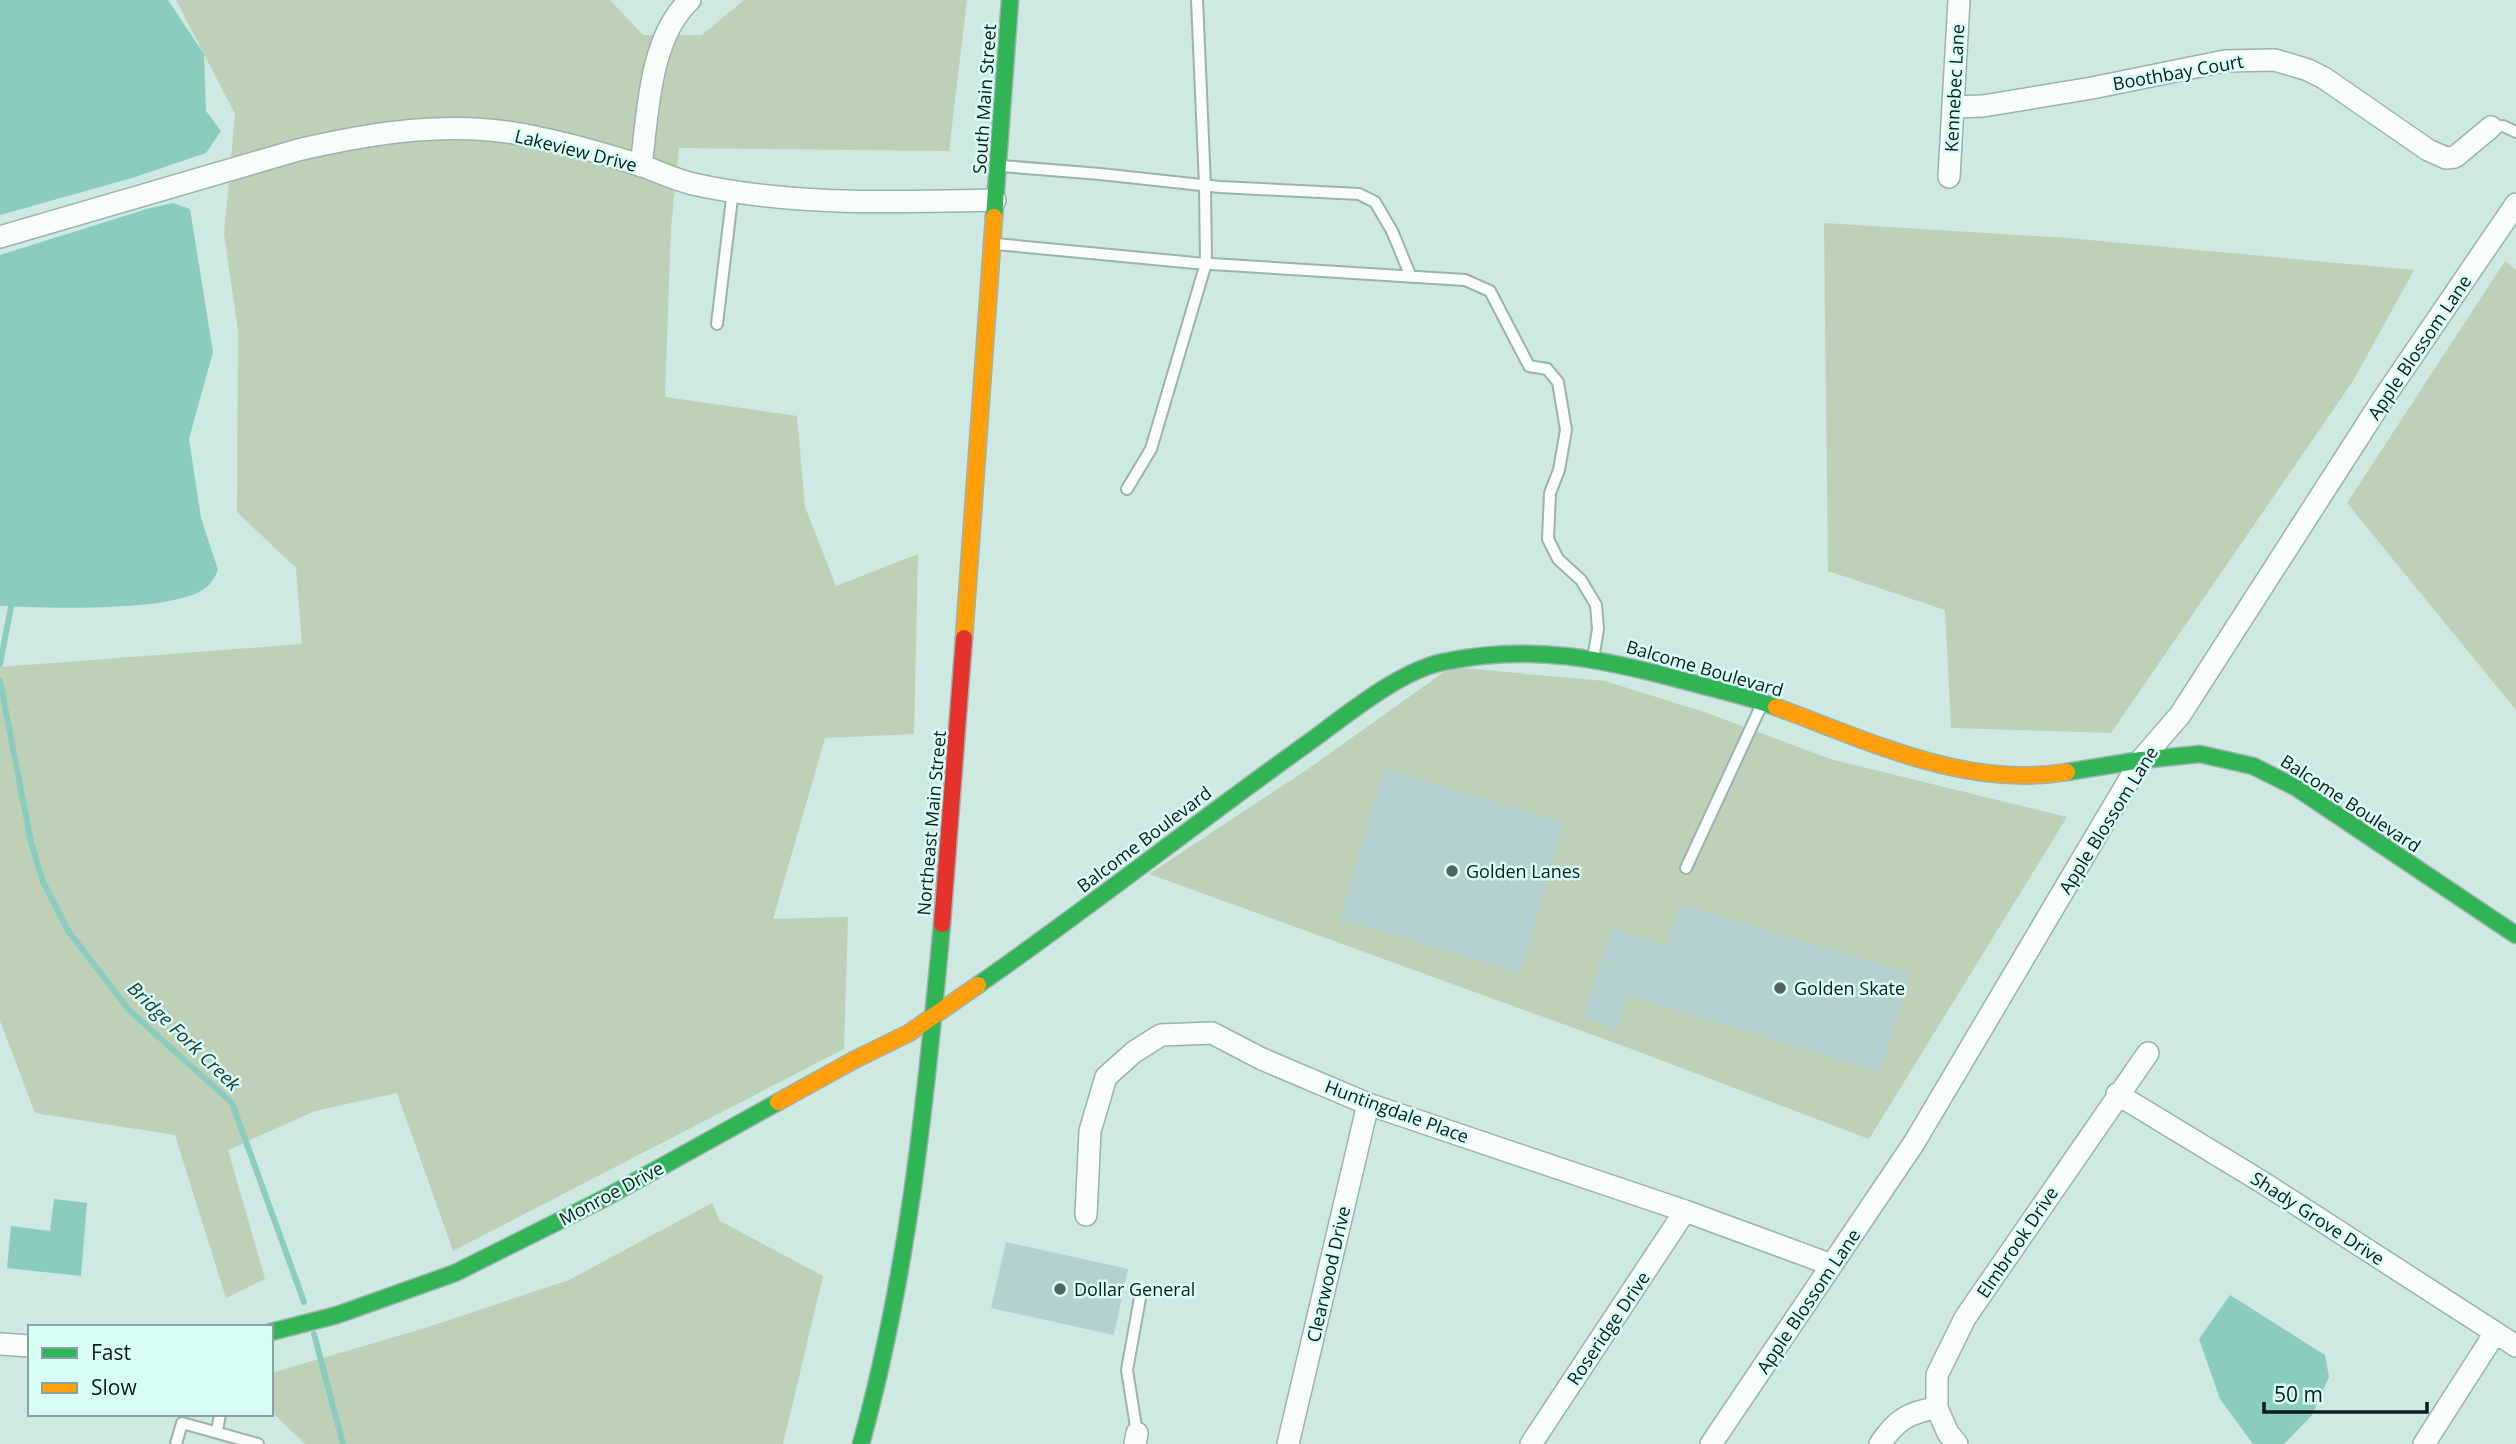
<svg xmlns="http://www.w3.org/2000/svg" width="2516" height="1444" font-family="'Open Sans',sans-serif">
<rect width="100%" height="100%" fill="#cee8e2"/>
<path fill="#bfd0b9" d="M176 0H610L643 35H702L744 0H967L949 151 679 148 671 228 665 397 797 416 805 507 836 586 918 554 914 734 825 738 773 919 848 917 844 1049 453 1251 397 1093 315 1111 228 1150 265 1279 226 1298 175 1135 35 1113 0 1021V667L302 644 296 568 237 512 238 331 224 234 235 114Z
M1824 223 2068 238 2414 270 2353 381 2111 733 1951 728 1945 610 1828 571Z
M2505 261 2516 270V710L2347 503Z
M1451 667 1605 681 1707 713 1830 759 2067 817 1869 1139 1629 1048 1149 874 1308 769Z
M712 1203 720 1221 823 1276 783 1444H305L271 1411V1373L422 1329 569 1280Z"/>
<path fill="#8bccbf" d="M0 0H168L204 54 206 111 221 131 206 153 132 178 0 215Z
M173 203 190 209 213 352 189 439 201 518 218 570C214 579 210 586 201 591 164 612 46 608 0 606V255L150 208Z
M54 1199 87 1203 81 1276 7 1268 11 1226 50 1231Z
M2230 1295 2325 1355 2329 1377 2312 1415 2284 1444H2253L2220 1399 2199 1339Z"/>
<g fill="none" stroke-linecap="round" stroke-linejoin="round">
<path stroke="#8bccbf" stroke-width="6" d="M0 664 11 607
M0 681 31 842 43 882 69 932 129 1010 232 1103 304 1302
M314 1334 343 1444"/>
</g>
<path fill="#b4d0cf" d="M1384 769 1564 822 1520 973 1340 919Z
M1680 904 1910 973 1880 1072 1628 996 1617 1029 1583 1018 1612 928 1667 946Z
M1006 1242 1128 1269 1114 1335 991 1308Z"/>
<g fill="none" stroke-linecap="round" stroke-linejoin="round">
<defs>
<path id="lane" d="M2491 127 2503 126 2516 132
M1002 166 1100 174 1220 187 1359 194 1375 202 1392 231 1411 277
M996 244 1195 263 1465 280 1490 291 1529 366 1547 369 1558 382 1566 430 1559 470 1550 493 1548 539 1558 559 1581 580 1596 605 1598 629 1593 659
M717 324 733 190
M1127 489 1151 449 1206 263 1205 185 1197 0
M1686 868 1762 704
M217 1431 220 1414
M1137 1433 1127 1370 1140 1298
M176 1444 182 1423 258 1444"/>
<path id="street" d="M1954 107 1983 106 2092 88 2225 61 2275 60 2308 70 2324 78 2428 150 2446 158 2455 157 2491 127
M641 166C648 114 649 38 690 0
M1949 177 1959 0
M0 237 298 150C375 132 457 119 535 137 571 144 608 155 643 166 659 172 676 180 693 184 792 206 894 202 995 200
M2117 1094 2262 1182 2516 1346
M1086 1215 1090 1131 1106 1077 1134 1052 1161 1035 1212 1033 1262 1059 1368 1104 1685 1211 1832 1265
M0 1344 30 1346
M1135 1444 1137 1433
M1288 1444 1368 1104
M1531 1444 1685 1211
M1711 1444 1914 1143 2141 760 2180 715 2383 399 2516 204
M1880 1444C1896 1420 1909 1412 1937 1408
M1957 1444 1948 1433 1937 1408V1375L1965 1318 2148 1053
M2424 1444 2495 1333"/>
<path id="fast" d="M994 217 1010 0
M2067 772 2141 760 2200 754 2253 766 2297 788 2516 935
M978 985C1090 907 1197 822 1308 743 1345 716 1399 671 1443 662 1532 643 1604 659 1689 682 1718 690 1747 696 1776 707
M271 1332 337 1315 455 1273 605 1198 778 1102
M861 1444C908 1275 926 1099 942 924"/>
<path id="slow" d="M964 638 994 217
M1776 707C1869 741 1966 789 2067 772
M778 1102 854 1060 909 1033 978 985"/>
<path id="jam" d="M942 924 964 638"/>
</defs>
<use href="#lane" stroke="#9db2ad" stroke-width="14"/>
<use href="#street" stroke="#9db2ad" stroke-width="24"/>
<use href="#fast" stroke="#9db2ad" stroke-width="19"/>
<use href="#slow" stroke="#9db2ad" stroke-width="19"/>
<use href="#jam" stroke="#9db2ad" stroke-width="19"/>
<use href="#lane" stroke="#f8fcfb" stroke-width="10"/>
<use href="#street" stroke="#f8fcfb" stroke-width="21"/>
<use href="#fast" stroke="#30b455" stroke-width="16"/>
<use href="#slow" stroke="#ff9f0a" stroke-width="16"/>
<use href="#jam" stroke="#e5322d" stroke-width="16"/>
</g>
<g fill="#4f6460" stroke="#d8fdf5" stroke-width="2.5">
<circle cx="1452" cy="871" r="7"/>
<circle cx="1780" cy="988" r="7"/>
<circle cx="1060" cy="1289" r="7"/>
</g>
<g text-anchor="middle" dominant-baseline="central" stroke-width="5" stroke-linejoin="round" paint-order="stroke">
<g font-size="18" fill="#0b1d1a" stroke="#d8fdf5">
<text transform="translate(2178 72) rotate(-10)">Boothbay Court</text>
<text transform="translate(1954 88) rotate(-87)">Kennebec Lane</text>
<text transform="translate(984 99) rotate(-86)">South Main Street</text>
<text transform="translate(576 150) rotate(14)">Lakeview Drive</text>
<text transform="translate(2419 347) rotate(-56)">Apple Blossom Lane</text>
<text transform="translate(1705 668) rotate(16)">Balcome Boulevard</text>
<text transform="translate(2351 803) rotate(33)">Balcome Boulevard</text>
<text transform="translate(2108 820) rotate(-58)">Apple Blossom Lane</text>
<text transform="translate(931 823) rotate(-85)">Northeast Main Street</text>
<text transform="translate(1144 839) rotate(-37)">Balcome Boulevard</text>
<text transform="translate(1397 1111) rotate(20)">Huntingdale Place</text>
<text transform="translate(611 1193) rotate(-28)">Monroe Drive</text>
<text transform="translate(2318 1218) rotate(33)">Shady Grove Drive</text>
<text transform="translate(2017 1242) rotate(-56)">Elmbrook Drive</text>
<text transform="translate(1328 1274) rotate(-77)">Clearwood Drive</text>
<text transform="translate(1808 1301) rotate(-56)">Apple Blossom Lane</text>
<text transform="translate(1608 1328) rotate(-56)">Roseridge Drive</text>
</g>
<g font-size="18" fill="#0b1d1a" stroke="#d8fdf5" text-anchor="start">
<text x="1466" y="871">Golden Lanes</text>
<text x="1794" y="988">Golden Skate</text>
<text x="1074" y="1289">Dollar General</text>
</g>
<g font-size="19" font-style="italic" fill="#173e37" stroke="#d8fdf5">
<text transform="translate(184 1036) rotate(44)">Bridge Fork Creek</text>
</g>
</g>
<rect x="28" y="1325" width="245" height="91" fill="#d8fdf5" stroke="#86a39d" stroke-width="2"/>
<rect x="42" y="1348" width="35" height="10" fill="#30b455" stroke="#86a39d" stroke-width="2"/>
<text x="91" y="1360" font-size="21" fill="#0b1d1a">Fast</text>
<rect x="42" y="1383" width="35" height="10" fill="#ff9f0a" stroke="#86a39d" stroke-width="2"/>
<text x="91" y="1395" font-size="21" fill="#0b1d1a">Slow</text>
<path d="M2264 1402v10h163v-10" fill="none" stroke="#0b1d1a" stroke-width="3.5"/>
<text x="2274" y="1402" font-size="21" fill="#0b1d1a" stroke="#d8fdf5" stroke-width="5" paint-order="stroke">50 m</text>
</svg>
